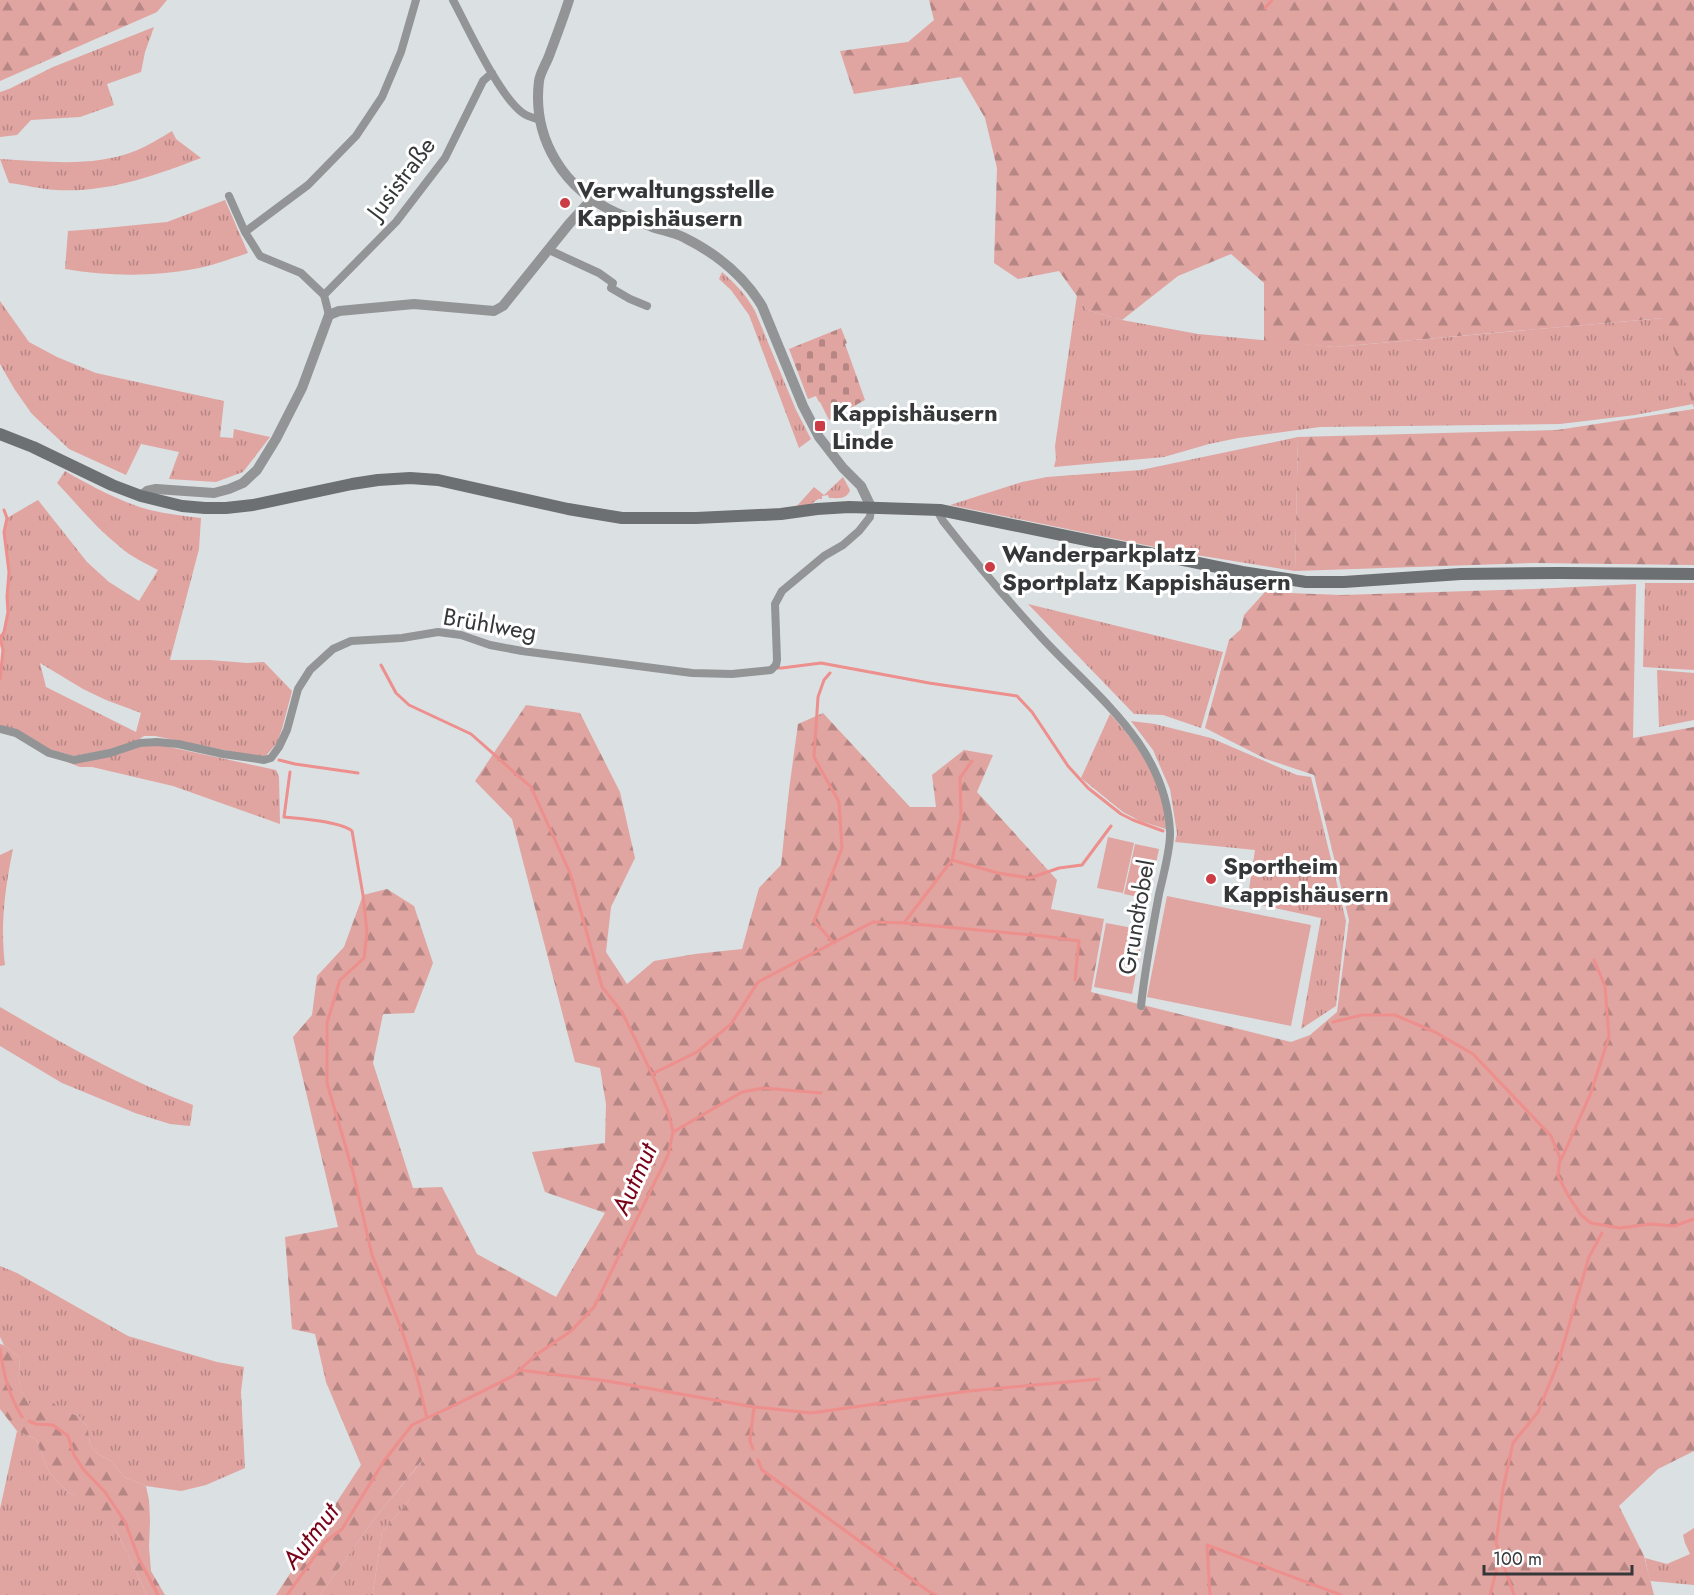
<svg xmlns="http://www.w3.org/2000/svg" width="1694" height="1595" font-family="Jost,sans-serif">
<defs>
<pattern id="grass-tufts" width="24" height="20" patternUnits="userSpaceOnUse" patternTransform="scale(1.5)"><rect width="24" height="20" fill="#e0a4a1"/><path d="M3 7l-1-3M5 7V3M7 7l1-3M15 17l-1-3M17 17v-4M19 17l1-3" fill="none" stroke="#b68684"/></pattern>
<pattern id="forest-firs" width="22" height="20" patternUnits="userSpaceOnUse" patternTransform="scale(1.5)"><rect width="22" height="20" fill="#e0a4a1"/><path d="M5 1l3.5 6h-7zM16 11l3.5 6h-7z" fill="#b68684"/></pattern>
<pattern id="cemetery-stones" width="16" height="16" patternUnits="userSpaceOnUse" patternTransform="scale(1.5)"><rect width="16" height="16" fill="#e0a4a1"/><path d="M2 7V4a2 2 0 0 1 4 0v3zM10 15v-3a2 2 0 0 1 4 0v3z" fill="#b68684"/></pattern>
</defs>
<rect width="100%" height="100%" fill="#dbe0e2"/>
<path fill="url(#grass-tufts)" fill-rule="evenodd" d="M154 27 145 52 141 72 107 84 114 105 80 117 31 120 17 135 0 137V92L9 89 53 67Z
M172 131 176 139 201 158C154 176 107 193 56 190 40 189 25 185 9 183L0 159C44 161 92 168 135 151 148 146 160 138 172 131Z
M225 200 248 253C230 259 212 266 194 269 151 277 107 276 65 269L68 231 95 229 167 222Z
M722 272C736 284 746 295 755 311L796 410 811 439 799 448 749 315 731 290 719 279Z
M1077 295 1087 310 1122 320 1198 334 1335 347 1664 318 1693 404 1635 415 1560 424 1320 427 1238 438 1209 444 1164 457 1054 467 1056 459 1055 446Z
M0 301 29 342 57 357 96 373 224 401 220 437 233 438 234 429 270 437 243 472 216 482 169 479 179 452 141 444 126 475 69 449 32 414 15 390 0 364Z
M1298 437 1295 571 1184 553 950 505 1022 482 1047 477 1141 470Z
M65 471C89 485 123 503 150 510 167 514 184 516 201 518L199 549 170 660H210L247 663 264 662 292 691 282 729 277 743 264 758 155 736H144L135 742 112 749 74 756 51 750 0 726V679L3 650 0 638 4 632 8 611 7 597 9 572 4 532 7 518 38 500 87 562 109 582 139 601 158 570C145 563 131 557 119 546 96 528 77 504 57 483ZM40 663 83 689 106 700 141 713 136 732 46 687Z
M843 477 850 490C847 500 837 498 829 498L828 495 822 496V499H818L809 506 796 507 814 487 824 495Z
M1645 583H1694V670L1643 667Z
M1028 604 1223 652 1201 728 1163 715 1134 714Z
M1657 670 1694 673V720L1659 727Z
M1110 714C1140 746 1165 785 1166 829L1140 821 1123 812 1081 778Z
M1131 721 1155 724 1211 738 1297 775 1311 777 1346 921 1336 1006 1301 1029 1321 918 1247 902 1255 850 1175 842 1177 834 1170 789 1153 750Z
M160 745 276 770 279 777 280 824 173 786 92 767H80L67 762 138 747Z
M13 849C5 888 0 925 5 965L0 966V855Z
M0 1007C62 1043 126 1080 193 1105L190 1126 170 1124 135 1113 62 1083 0 1046Z
M0 1266 17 1273 128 1336 217 1362 244 1367 241 1392 245 1468 206 1485 181 1491 146 1486 124 1477 110 1460 98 1454 90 1445 88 1428 78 1415 65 1413 58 1409 30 1405C17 1385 18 1382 20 1358L4 1345 0 1337Z
M17 1431 36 1439 49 1472 69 1493 97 1506 117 1532 147 1595H0V1509Z
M426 1456 409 1501 382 1532 373 1592 370 1595H320L375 1518Z
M1694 1528V1585L1650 1581 1645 1558 1667 1564 1690 1554 1685 1543 1683 1535Z"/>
<path fill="url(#forest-firs)" d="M0 0H167L157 12 0 81Z
M929 0H1694V408L1663 318 1335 347 1264 341V283L1231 254 1178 276 1122 320 1087 310 1059 271 1018 279 994 263 997 168 985 118 961 77 854 94 840 51 908 42 934 20Z
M1694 409V565L1535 563 1295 571 1298 437 1557 430Z
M1636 584 1633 738 1694 727V1451L1658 1469 1619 1506 1644 1556 1654 1595H370L373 1592 382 1532 409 1501 424 1458 375 1518 320 1595H276L361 1465 326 1382 315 1334 292 1329 285 1237 338 1227 293 1037 312 1015 317 976 344 947 363 895 387 889 414 906 433 963 414 1013 383 1014 373 1063 413 1188 442 1187 477 1254 556 1297 605 1213 545 1192 532 1152 605 1143 606 1104 600 1068 575 1062 512 819 475 781 526 705 580 713 620 792 635 858 611 907 606 952 627 984 654 961 695 954 742 949 759 888 781 865 789 790 798 724 823 713 910 807H936L932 775 964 750 993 755 977 792 1057 880 1051 909 1104 919 1091 992 1291 1042 1310 1035 1337 1012 1349 920 1314 775 1266 759 1205 728 1229 640 1241 629 1244 615 1265 592 1341 595 1534 589Z
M0 1344 4 1345 20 1358C18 1381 17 1385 30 1405L38 1398H49C58 1409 64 1413 78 1415L88 1428 90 1445 98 1454 110 1460 124 1477 146 1486 149 1500 150 1521 149 1547 151 1571 165 1595H147L117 1532 97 1507 69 1493 49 1472 36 1439 17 1431 0 1409Z"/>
<path fill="url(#cemetery-stones)" d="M841 328 847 343 845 344 865 400 829 420 820 402H819L816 396 808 399 789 349Z"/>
<path fill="#e0a4a1" d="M1108 837 1134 843 1123 893 1097 888Z
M1135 844 1159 849 1148 899 1124 894Z
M1167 896 1311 925 1291 1026 1147 997Z
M1106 923 1144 930 1132 994 1094 987Z"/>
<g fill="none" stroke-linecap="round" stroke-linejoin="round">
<path stroke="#ed8f8d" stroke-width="3" d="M1265 8 1272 0
M381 665 396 693 409 705 471 734 531 787 570 873 602 987 622 1012 652 1074
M778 666V668H782L821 663 929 683 1017 696 1032 712 1068 766 1088 788 1121 814 1133 820 1163 831
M830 673 824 680 818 697 814 757 839 802 842 848 814 921 834 943
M0 679 3 650 0 638 4 632 8 612 7 597 9 572 4 532 7 518 4 510
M279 760 295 764 358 773
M290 772 284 817C299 818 342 822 352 831L363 895 367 932 364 958 340 980 327 1023V1083L353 1172 372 1255 402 1331 416 1373 427 1418
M952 860 998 873 1030 878 1059 868 1082 865 1111 826
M904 923 952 860 961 817 960 778 972 761
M1333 1022 1362 1015H1395L1435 1032 1473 1054 1551 1136 1560 1158 1558 1176 1568 1195 1581 1215 1591 1223 1620 1228 1651 1224 1674 1226 1694 1219
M673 1132 742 1092 764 1088 821 1093
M1561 1160 1590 1095 1609 1037 1605 986 1594 960
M0 1349C4 1376 8 1393 22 1417
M519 1370 607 1381 754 1407 811 1413 969 1391 1099 1379
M29 1421 36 1424 53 1425 68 1436 74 1455 83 1469 105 1492 125 1522 139 1559 158 1595
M753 1449 750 1441 754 1407
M758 1460 762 1470 928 1591 936 1595
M287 1595 325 1542 342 1529 384 1461 412 1425 457 1404 513 1376 536 1355 571 1331 594 1307 668 1155 673 1132 668 1112 652 1074 697 1052 731 1024 758 982 873 922 904 923 1043 936 1079 941 1075 980
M1210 1595 1207 1545 1341 1595
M1490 1595 1500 1556
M1514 1595 1496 1543 1503 1489 1513 1443 1538 1412 1558 1363 1589 1257 1602 1233"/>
<path stroke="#929495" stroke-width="8" d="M453 0C467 26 502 103 526 115 530 117 535 118 539 120
M229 196 245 232 260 256 301 273 324 295 329 315
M245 232 308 185 356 136 382 97 401 52 416 0
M549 250 599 273 613 283 611 288 630 299 647 306
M324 295 396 222 445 158 483 81 492 73
M940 510 939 514 943 521C975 562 1008 601 1043 639 1097 697 1165 745 1170 831 1171 848 1163 876 1159 894 1152 931 1145 968 1141 1006
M0 729 16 733 49 753 74 760 110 753 140 743 157 742 178 744 223 754 264 760 271 758 279 747 287 730 298 689 310 670 333 649 351 641 402 638 438 632 461 635 490 645 522 651 692 673 732 674 771 670 776 665 777 660 775 604 782 591 824 556 843 545 859 531 870 517 871 507"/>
<path stroke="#929495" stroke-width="10" d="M569 0C563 19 556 37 549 56 546 64 540 73 539 81 532 139 564 190 617 213 629 218 642 223 655 228 665 231 676 233 685 238 717 254 744 276 762 306L803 406 819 437 843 468 861 486 871 507
M141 496 147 491 156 489 214 493 229 489 243 483 257 470 276 439 302 388 329 315 339 311 414 304 494 311 503 306 569 224 592 199"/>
<path stroke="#6d7072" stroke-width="12" d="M0 434 33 447 112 485 141 496 182 506 205 508H226L253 505 352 484 378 480 410 478 438 480 568 509 622 518H696L781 514 817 509 849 507 940 510 1242 572 1306 582H1344L1461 574 1559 573 1694 574"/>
</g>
<g fill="#cb3c44" stroke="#fff" stroke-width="2">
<circle cx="565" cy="203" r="6"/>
<rect x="814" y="420" width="12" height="12" rx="3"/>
<circle cx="990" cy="567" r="6"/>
<circle cx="1211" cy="879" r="6"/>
</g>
<g text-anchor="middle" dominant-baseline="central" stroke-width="6" stroke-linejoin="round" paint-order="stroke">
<g font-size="24" fill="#353738" stroke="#fff">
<text transform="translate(401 178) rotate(-53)">Jusistraße</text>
<text transform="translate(490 624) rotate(10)">Brühlweg</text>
<text transform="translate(1136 917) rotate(-80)">Grundtobel</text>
</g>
<g font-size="24" font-weight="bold" fill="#353738" stroke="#fff" text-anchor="start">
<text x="577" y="189">Verwaltungsstelle<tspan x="577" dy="28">Kappishäusern</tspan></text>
<text x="832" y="412">Kappishäusern<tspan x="832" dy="28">Linde</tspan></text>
<text x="1002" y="553">Wanderparkplatz<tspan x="1002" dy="28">Sportplatz Kappishäusern</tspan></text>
<text x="1223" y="865">Sportheim<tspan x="1223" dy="28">Kappishäusern</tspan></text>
</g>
<g font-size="26" font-style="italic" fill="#780218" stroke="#fff">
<text transform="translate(634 1179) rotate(-66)">Autmut</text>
<text transform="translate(310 1536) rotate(-52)">Autmut</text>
</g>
</g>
<path d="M1484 1565v9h148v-9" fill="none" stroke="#353738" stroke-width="3"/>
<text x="1493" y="1565" font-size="18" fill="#353738" stroke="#ffffff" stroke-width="4.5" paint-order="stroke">100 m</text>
</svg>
